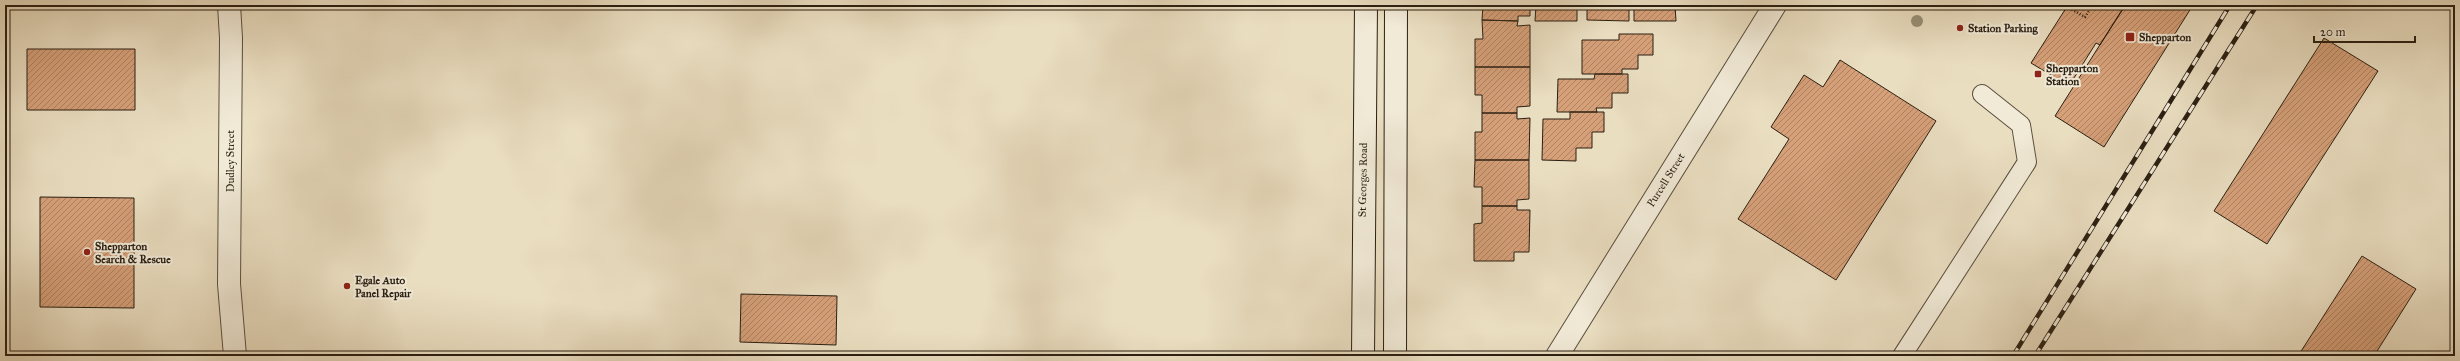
<svg xmlns="http://www.w3.org/2000/svg" width="2460" height="361" font-family="'IM FELL Great Primer',serif">
<defs>
<pattern id="building-hatch" width="6" height="6" patternUnits="userSpaceOnUse"><rect width="6" height="6" fill="#d6a079"/><path d="M-1 1l2-2M0 6l6-6M5 7l2-2" fill="none" stroke="#ae8262"/></pattern>
</defs>
<rect width="100%" height="100%" fill="#eadec1"/>
<filter id="stains"><feTurbulence type="fractalNoise" baseFrequency=".005" numOctaves="4"/><feColorMatrix values="0 0 0 0 .2 0 0 0 0 .09 0 0 0 0 .02 0 0 0 .5 -.17"/></filter>
<radialGradient id="worn" r=".72"><stop offset=".6" stop-color="#630" stop-opacity="0"/><stop offset="1" stop-color="#630" stop-opacity=".3"/></radialGradient>
<path fill="url(#building-hatch)" stroke="#2a1f12" d="M1483 5H1530V16H1518V21L1482 20Z
M1536 5H1582V7L1577 8V21H1535Z
M1582 5H1629V21L1587 20V8L1582 7Z
M1629 5H1684H1675L1676 21H1634V8H1629Z
M2068 5H2119L2123 9 2100 45 2096 43 2069 86 2031 63Z
M2125 5H2193L2104 147 2055 116Z
M1482 20 1518 21 1517 26 1530 25V67H1475V39H1483Z
M1619 34H1653V55H1638V69H1622V74H1582V40H1619Z
M2324 38 2378 71 2267 244 2214 211Z
M27 49H135V110H27Z
M1840 60 1936 121 1836 280 1738 219 1789 139 1771 127 1804 75 1823 87Z
M1475 67H1530V106L1517 107V113H1482V95H1475Z
M1595 74H1628V93H1612V108H1596L1597 112H1557L1558 79H1594Z
M1570 112H1604V132H1592V148H1576V161L1542 160 1543 119H1570Z
M1482 113H1517V119L1530 118 1529 160H1475V132H1482Z
M1475 160H1529V199L1517 200V206H1482V187H1474Z
M40 197 134 198V308L40 307Z
M1482 206H1517V210H1530L1529 252H1514V261H1474V224L1482 223Z
M2362 256 2416 289 2374 356H2298Z
M741 294 837 296 836 345 740 342Z"/>
<g fill="none" stroke-linecap="round" stroke-linejoin="round">
<defs>
<path id="lane" d="M1902 356 2027 162 2021 125 1982 94"/>
<path id="street" d="M229 5 231 38 229 284 235 356
M1557 356 1775 5"/>
<path id="secondary" d="M1363 356 1366 5
M1395 356 1396 5"/>
</defs>
<use href="#lane" stroke="#5a4f3e" stroke-width="20"/>
<use href="#street" stroke="#5a4f3e" stroke-width="24"/>
<use href="#secondary" stroke="#2a1f12" stroke-width="24"/>
<path stroke="#2a1f12" stroke-width="2.5" stroke-dasharray="1 2" stroke-linecap="butt" d="M2064 5 2085 17 2093 5"/>
<use href="#lane" stroke="#f1ead7" stroke-width="18"/>
<use href="#street" stroke="#f1ead7" stroke-width="22"/>
<use href="#secondary" stroke="#f1ead7" stroke-width="22"/>
<defs>
<path id="rail" d="M2013 356 2230 5
M2035 356 2257 5"/>
</defs>
<use href="#rail" stroke="#2a1f12" stroke-width="4.5"/>
<use href="#rail" stroke="#f1ead7" stroke-width="3" stroke-dasharray="9" stroke-linecap="butt"/>
</g>
<circle fill="#989076" cx="1917" cy="21" r="6"/>
<g fill="#8f2418" stroke="#f1ead7" stroke-width="1.5">
<circle cx="1960" cy="28" r="4"/>
<rect x="2125" y="32" width="10" height="10" rx="2"/>
<rect x="2034" y="70" width="8" height="8" rx="2"/>
<circle cx="87" cy="252" r="4"/>
<circle cx="347" cy="286" r="4"/>
</g>
<g text-anchor="middle" dominant-baseline="central" stroke-width="4" stroke-linejoin="round" paint-order="stroke">
<g font-size="11" font-weight="bold" fill="#2a1f12" stroke="#f1ead7" text-anchor="start">
<text x="1968" y="28">Station Parking</text>
<text x="2139" y="37">Shepparton</text>
<text x="2046" y="68">Shepparton<tspan x="2046" dy="13">Station</tspan></text>
<text x="95" y="246">Shepparton<tspan x="95" dy="13">Search &amp; Rescue</tspan></text>
<text x="355" y="280">Egale Auto<tspan x="355" dy="13">Panel Repair</tspan></text>
</g>
<g font-size="11" fill="#2a1f12" stroke="#f1ead7">
<text transform="translate(230 161) rotate(-90)">Dudley Street</text>
<text transform="translate(1363 180) rotate(-89)">St Georges Road</text>
<text transform="translate(1666 180) rotate(-58)">Purcell Street</text>
</g>
</g>
<rect width="2460" height="361" fill="none" stroke="#eadec1" stroke-width="20"/>
<rect x="6" y="6" width="2448" height="349" fill="none" stroke="#2a1f12" stroke-width="2"/>
<rect x="10" y="10" width="2440" height="341" fill="none" stroke="#2a1f12"/>
<path d="M2314 36v6h101v-6" fill="none" stroke="#2a1f12" stroke-width="2"/>
<text x="2320" y="36" font-size="12" fill="#2a1f12" stroke="#f1ead7" stroke-width="3" paint-order="stroke">20 m</text>
<rect width="100%" height="100%" filter="url(#stains)"/>
<rect width="100%" height="100%" fill="url(#worn)"/>
</svg>
